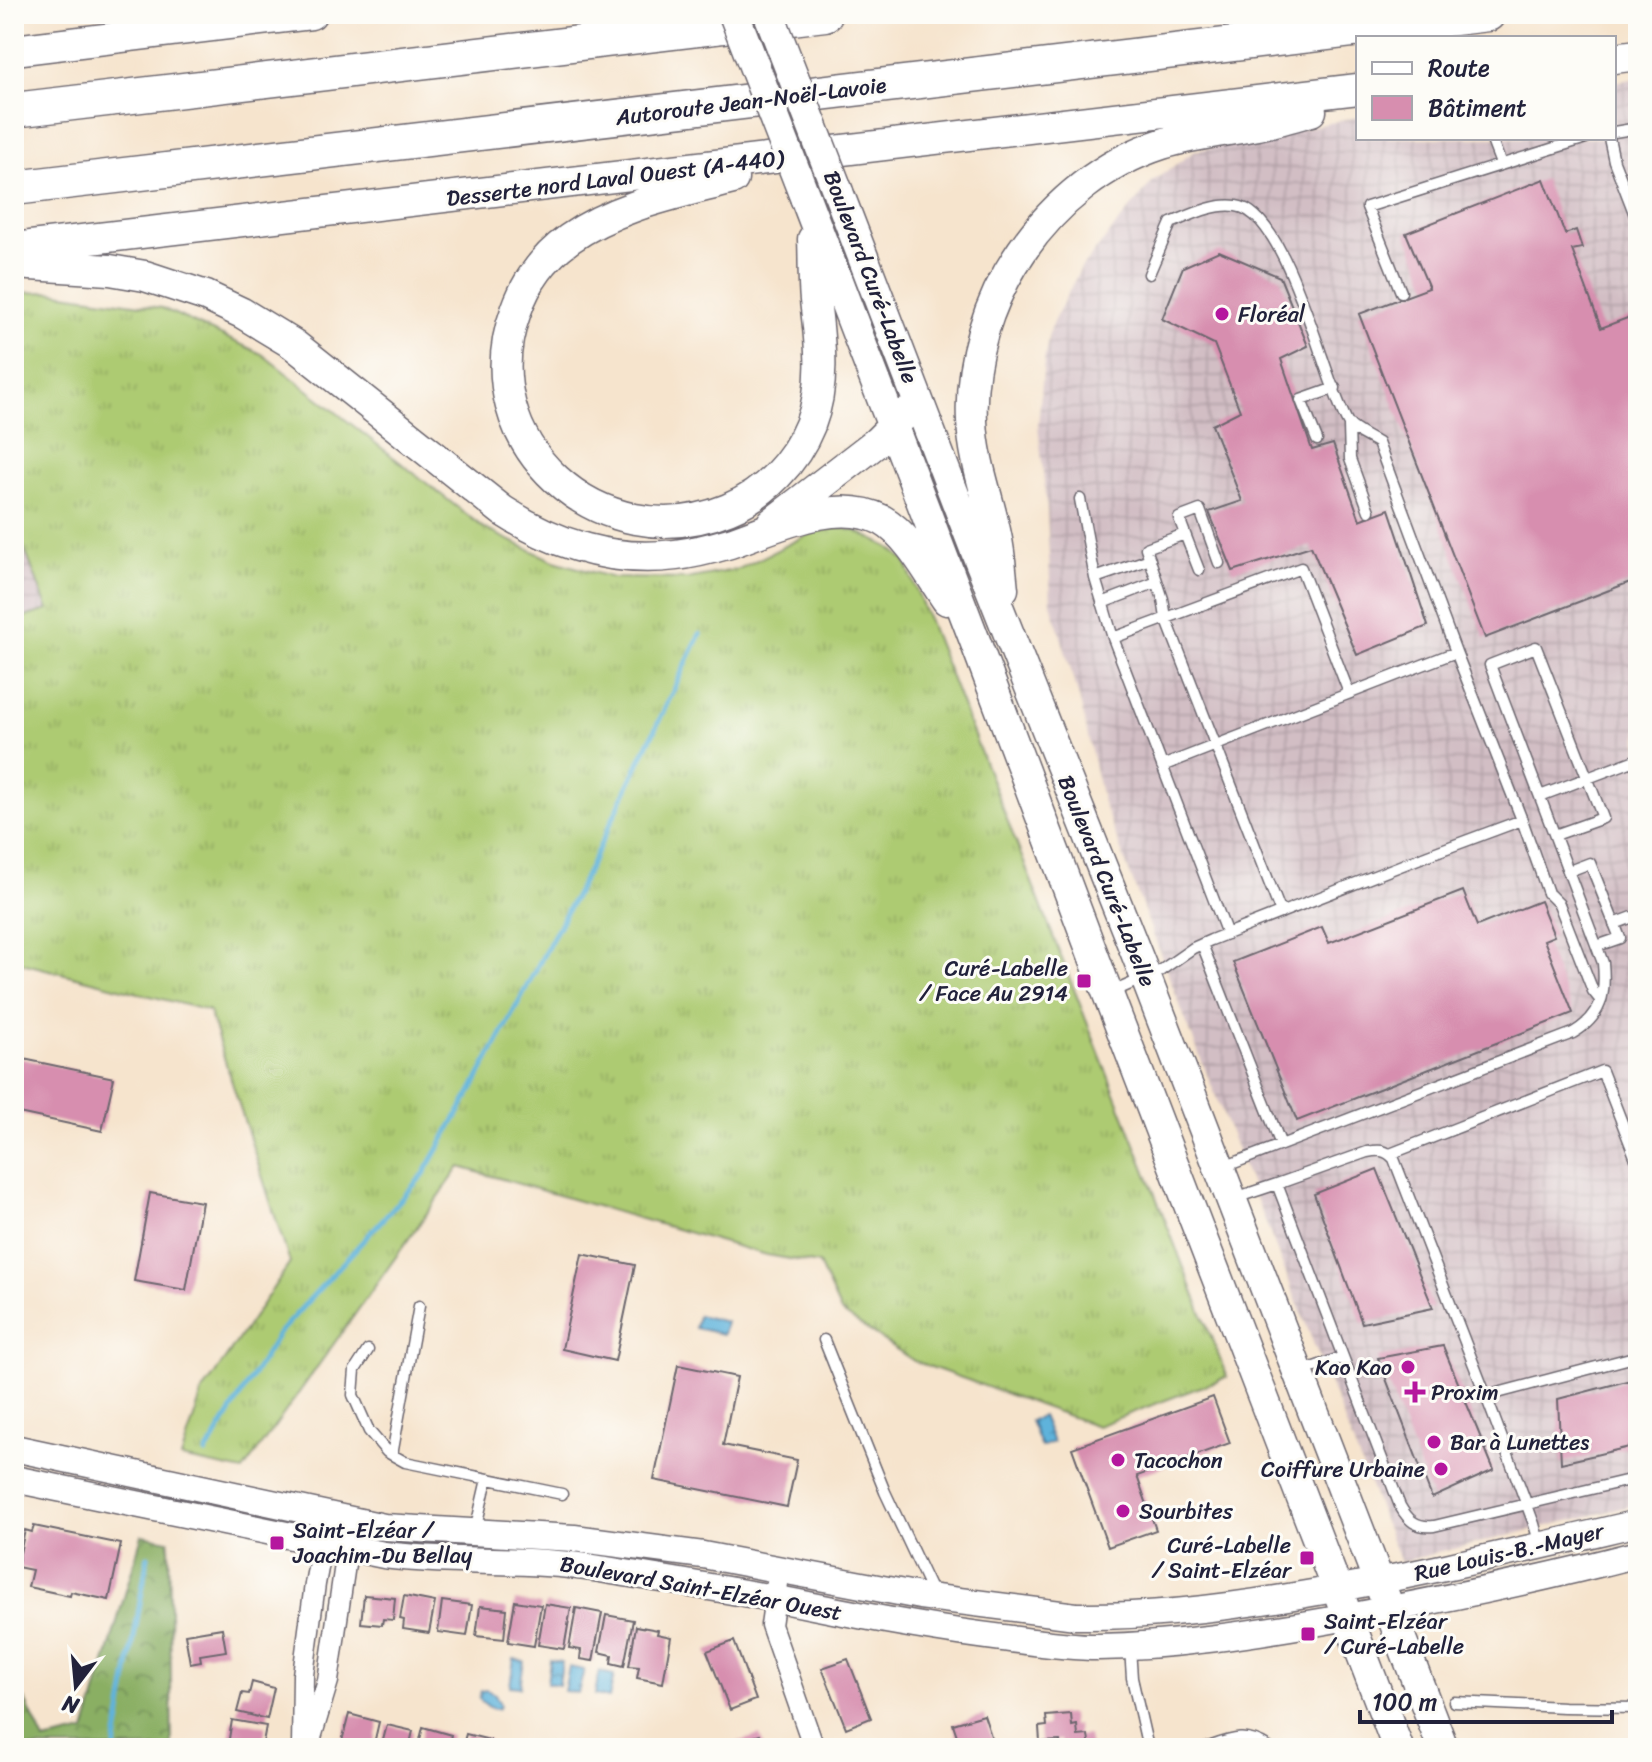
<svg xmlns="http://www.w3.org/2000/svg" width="1652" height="1762" font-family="Sriracha,sans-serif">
<defs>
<pattern id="industrial-grid" width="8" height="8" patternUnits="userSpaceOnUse" patternTransform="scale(2)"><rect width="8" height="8" fill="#d2bec4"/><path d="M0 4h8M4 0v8" fill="none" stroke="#b4a3a9"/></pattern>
<pattern id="grass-tufts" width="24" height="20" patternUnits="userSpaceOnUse" patternTransform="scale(2)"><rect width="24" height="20" fill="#adcb72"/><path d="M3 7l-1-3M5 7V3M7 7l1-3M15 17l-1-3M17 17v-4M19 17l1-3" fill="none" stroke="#95ae64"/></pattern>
<pattern id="forest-crowns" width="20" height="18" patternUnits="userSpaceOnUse" patternTransform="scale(2)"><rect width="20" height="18" fill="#8aaf64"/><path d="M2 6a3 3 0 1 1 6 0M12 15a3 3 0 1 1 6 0" fill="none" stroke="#708e54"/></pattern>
<pattern id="water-ripples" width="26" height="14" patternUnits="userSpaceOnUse" patternTransform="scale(2)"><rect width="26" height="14" fill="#5fb3db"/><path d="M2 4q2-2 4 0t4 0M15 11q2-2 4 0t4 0" fill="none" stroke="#4e91b3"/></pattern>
</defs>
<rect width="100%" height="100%" fill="#fdfcf7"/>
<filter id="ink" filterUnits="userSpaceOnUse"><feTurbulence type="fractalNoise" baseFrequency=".0125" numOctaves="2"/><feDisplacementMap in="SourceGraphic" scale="16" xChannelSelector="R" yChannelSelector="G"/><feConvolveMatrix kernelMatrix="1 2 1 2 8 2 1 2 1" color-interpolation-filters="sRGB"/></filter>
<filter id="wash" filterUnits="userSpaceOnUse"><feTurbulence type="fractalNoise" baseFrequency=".006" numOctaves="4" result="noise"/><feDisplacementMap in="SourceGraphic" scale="32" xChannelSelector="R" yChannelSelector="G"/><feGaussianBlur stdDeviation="1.8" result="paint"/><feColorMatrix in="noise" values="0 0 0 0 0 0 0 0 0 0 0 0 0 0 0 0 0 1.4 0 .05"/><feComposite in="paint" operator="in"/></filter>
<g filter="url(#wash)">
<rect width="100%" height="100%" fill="#f6e4cd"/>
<path fill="url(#industrial-grid)" d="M1638 78V1504L1400 1562 1186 1021 1103 803 1080 701 1051 603 1047 509 1038 425 1044 362 1050 328 1081 268 1153 181 1195 151 1358 117V138H1614V82Z
M14 521 48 610 14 620Z"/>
<path fill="url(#grass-tufts)" stroke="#687656" stroke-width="2" d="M50 292 162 308 262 354 485 529 554 561 613 578 687 579 739 569 817 530 838 527 856 531 889 547 905 561 1227 1377 1097 1426 914 1361 841 1312 819 1264 767 1255 460 1167 243 1471 181 1458 202 1393 290 1263 209 1011 14 961V620L48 610 14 521V293Z"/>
<path fill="url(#forest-crowns)" stroke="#566850" stroke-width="2" d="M142 1535 169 1540 172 1748H14V1702L25 1700 44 1741 85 1732Z"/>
<path fill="url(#water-ripples)" stroke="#406a8b" stroke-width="2" d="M698 1315 726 1322 723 1334 695 1328Z
M1042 1416 1053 1442 1041 1447 1030 1421Z
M514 1659 524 1661 520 1687 510 1686Z
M550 1660 562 1662 559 1685 547 1683Z
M569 1667 584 1670 578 1693 564 1691Z
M599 1672 614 1675 609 1698 595 1695Z
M486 1690 495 1694 500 1704 499 1708C490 1711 486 1704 479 1699L481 1691Z"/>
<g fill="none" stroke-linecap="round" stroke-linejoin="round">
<path stroke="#5fb3db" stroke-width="5" d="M206 1453 278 1334 424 1174 471 1092 588 871 700 634
M115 1748 148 1556"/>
</g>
<g id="blocks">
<path fill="#d78eaf" d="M1544 179 1565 234 1576 230 1582 248 1572 250 1601 328 1638 314V579L1485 638 1359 314 1429 288 1406 233Z
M1219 251 1280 277 1308 346 1281 359 1312 450 1333 444 1360 520 1389 509 1428 626 1357 655 1311 546 1233 571 1209 512 1242 501 1212 425 1240 411 1214 344 1162 319 1183 267Z
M1463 891 1477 926 1540 901 1554 936 1544 940 1573 1013 1297 1121 1233 962 1322 927 1329 943Z
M14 1057 114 1078 102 1131 14 1112Z
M1377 1169 1433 1308 1362 1323 1314 1194Z
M150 1193 202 1202 186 1290 134 1281Z
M582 1254 635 1265 615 1361 562 1349Z
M1443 1346 1494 1470 1432 1498 1378 1358Z
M678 1365 737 1377 723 1445 797 1460 787 1507 654 1480Z
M1638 1378V1445L1561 1463 1558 1399Z
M1213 1397 1230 1443 1137 1476 1156 1530 1108 1547 1072 1448Z
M34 1526 121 1544 109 1600 71 1592 70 1596 28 1587 32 1570 17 1567 25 1530 32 1532Z
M364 1595 395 1598 393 1620 383 1619 382 1625 361 1623Z
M404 1596 435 1602 429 1633 403 1629 404 1620 400 1619Z
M442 1601 472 1605 467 1636 438 1632Z
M515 1601 541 1605 534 1646 508 1642Z
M545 1604 571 1608 564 1649 538 1645Z
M480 1606 507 1609 504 1639 476 1636Z
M576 1608 602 1613 593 1661 580 1659 581 1650 569 1648Z
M606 1615 633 1620 624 1666 611 1663 612 1655 599 1652Z
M636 1626 658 1630 657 1634 671 1637 663 1683 637 1678 639 1667 629 1666Z
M222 1628 226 1651 200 1655 201 1661 190 1663 185 1634Z
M734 1641 756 1700 730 1710 707 1651Z
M848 1659 871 1718 846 1728 822 1668Z
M252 1682 274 1688 267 1719 237 1712 242 1693 249 1694Z
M349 1714 379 1722 373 1748H352L341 1745Z
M1071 1714 1072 1726 1077 1725 1078 1736 1088 1735 1090 1748H1061L1060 1741 1040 1742 1039 1727 1047 1726 1046 1716Z
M984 1715 993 1742 976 1748H961L953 1724Z
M232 1720 266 1726 262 1748H243L228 1745Z
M387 1725 413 1731 409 1748H381Z
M423 1727 451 1735 448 1748H418Z
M466 1734 490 1740 488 1748H462Z
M760 1735 764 1748H735L734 1743Z"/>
</g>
</g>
<g filter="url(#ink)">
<use href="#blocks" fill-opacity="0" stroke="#6c666e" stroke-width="2"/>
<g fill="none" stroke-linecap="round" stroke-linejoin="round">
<defs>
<path id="lane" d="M1614 132 1638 128
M1491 138 1501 164
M1609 138 1614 161 1638 223
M1149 274 1171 223C1191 215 1214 203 1236 206 1288 212 1323 380 1348 423 1353 431 1369 437 1378 443L1456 652
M1401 292 1367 207 1586 138
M1349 426 1350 459 1369 511
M1317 440 1301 400 1335 388
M1080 499 1095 578
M1185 534 1179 518 1200 510 1219 563
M1199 570 1185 534 1146 548 1163 599 1166 618 1281 913
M1102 603 1157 582
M1113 638 1095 578 1150 559
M1162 766 1456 652 1522 820
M1540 796 1638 759
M1569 871 1590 863 1620 938 1597 946
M1614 924 1638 915
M1227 934 1113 638 1301 568 1349 693
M1202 944 1281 1145
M1110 993 1160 971 1193 948 1211 940 1428 855 1522 820 1548 893 1559 904 1593 991 1601 1001
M1390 1154 1602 1071 1638 1164
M1221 1168 1573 1033C1602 1016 1606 994 1603 963L1490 665 1536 647 1603 818 1555 835
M1277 1184 1367 1152C1378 1150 1386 1149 1394 1159L1486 1396
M1235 1198 1277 1184 1400 1506C1408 1520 1416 1528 1434 1526L1638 1478
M824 1340 885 1492 934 1596
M368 1350 355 1370 353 1395 369 1431 387 1452 405 1462 562 1494
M1300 1372 1343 1357
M392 1455 419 1306
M475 1531 487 1479
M1540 1545 1534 1524 1486 1396 1638 1356
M1130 1648 1132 1678 1148 1748
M1454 1702 1564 1707 1638 1708
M1206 1748C1231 1739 1245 1732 1269 1748"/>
<path id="street" d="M779 1569 771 1625 814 1748
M309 1744 328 1681 349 1537
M302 1748 303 1675 315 1584 325 1531"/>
<path id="secondary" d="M14 1448 384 1527 574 1538 703 1555 920 1596 1076 1616C1148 1617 1217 1609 1288 1597 1406 1578 1522 1550 1638 1523
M14 1479 384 1555C456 1564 528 1557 600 1569 669 1580 739 1591 808 1605 872 1618 937 1630 1003 1638 1034 1642 1066 1647 1098 1647 1174 1646 1251 1634 1326 1621 1431 1602 1535 1581 1638 1554"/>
<path id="primary" d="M14 50 311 14
M1614 58 1638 55
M733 179C677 194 617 205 569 239 544 257 526 282 516 311 467 442 601 562 728 509 765 494 795 462 810 425 826 384 820 342 815 300 813 280 814 259 813 239
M838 192 975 549 1146 978 1443 1748
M805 197 975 641 1101 976 1398 1748
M14 248 1358 89
M14 264 110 270 145 276 206 296 242 313 293 344 503 511C556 545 612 563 676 555 694 553 713 548 730 543 774 528 837 496 882 520 909 535 929 574 947 600
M772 523 877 442 905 414
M1003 589C1001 571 1000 552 996 535 988 495 974 463 972 421 966 301 1047 181 1162 144 1193 134 1226 131 1258 125 1276 121 1293 116 1311 111"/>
<path id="highway" d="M14 110 825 14
M14 188 1488 14"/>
</defs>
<use href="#lane" stroke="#6c666e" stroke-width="13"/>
<use href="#street" stroke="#6c666e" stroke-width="23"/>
<use href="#secondary" stroke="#6c666e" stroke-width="29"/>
<use href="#primary" stroke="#6c666e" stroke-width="33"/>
<use href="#highway" stroke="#6c666e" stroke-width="37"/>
<use href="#lane" stroke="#fff" stroke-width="10"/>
<use href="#street" stroke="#fff" stroke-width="20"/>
<use href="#secondary" stroke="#fff" stroke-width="26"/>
<use href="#primary" stroke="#fff" stroke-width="30"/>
<use href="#highway" stroke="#fff" stroke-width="34"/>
<defs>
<path id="primary-bridge" d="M734 14 805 197
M769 14 838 192"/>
</defs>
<use href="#primary-bridge" stroke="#6c666e" stroke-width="33" stroke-linecap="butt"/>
<use href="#primary-bridge" stroke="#fff" stroke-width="30"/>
</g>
</g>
<g fill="#b5179e" stroke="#fdfcf7" stroke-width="3">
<circle cx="1222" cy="314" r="8"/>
<rect x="1076" y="973" width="16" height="16" rx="4"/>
<circle cx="1408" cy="1367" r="8"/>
<path d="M1411 1380h8v8h8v8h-8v8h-8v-8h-8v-8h8z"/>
<circle cx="1434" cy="1442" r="8"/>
<circle cx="1118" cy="1460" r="8"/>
<circle cx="1441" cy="1469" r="8"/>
<circle cx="1123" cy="1511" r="8"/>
<rect x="269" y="1535" width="16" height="16" rx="4"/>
<rect x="1299" y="1550" width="16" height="16" rx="4"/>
<rect x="1300" y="1626" width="16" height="16" rx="4"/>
</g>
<g text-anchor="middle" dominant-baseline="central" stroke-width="6" stroke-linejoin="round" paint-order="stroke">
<g font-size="22" fill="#22223b" stroke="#fdfcf7">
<text transform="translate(751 101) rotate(-7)">Autoroute Jean-Noël-Lavoie</text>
<text transform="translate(615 178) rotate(-7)">Desserte nord Laval Ouest (A-440)</text>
<text transform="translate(871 277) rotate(69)">Boulevard Curé-Labelle</text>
<text transform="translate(1107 881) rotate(68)">Boulevard Curé-Labelle</text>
<text transform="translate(1509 1552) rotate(-13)">Rue Louis-B.-Mayer</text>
<text transform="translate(701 1588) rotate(10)">Boulevard Saint-Elzéar Ouest</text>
</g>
<g font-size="22" fill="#22223b" stroke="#fdfcf7" text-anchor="start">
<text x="1238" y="314">Floréal</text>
<text x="1068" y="968" text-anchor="end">Curé-Labelle<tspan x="1068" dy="25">/ Face Au 2914</tspan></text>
<text x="1392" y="1367" text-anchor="end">Kao Kao</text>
<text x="1431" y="1392">Proxim</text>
<text x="1450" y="1442">Bar à Lunettes</text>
<text x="1134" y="1460">Tacochon</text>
<text x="1425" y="1469" text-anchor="end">Coiffure Urbaine</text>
<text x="1139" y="1511">Sourbites</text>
<text x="293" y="1530">Saint-Elzéar /<tspan x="293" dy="25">Joachim-Du Bellay</tspan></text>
<text x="1291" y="1545" text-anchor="end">Curé-Labelle<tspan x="1291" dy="25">/ Saint-Elzéar</tspan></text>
<text x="1324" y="1621">Saint-Elzéar<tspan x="1324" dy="25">/ Curé-Labelle</tspan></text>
</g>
</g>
<rect width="1652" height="1762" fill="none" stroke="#fdfcf7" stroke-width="48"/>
<rect x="1356" y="36" width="260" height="104" fill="#fdfcf7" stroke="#a5a5ac" stroke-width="2"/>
<rect x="1372" y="62" width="40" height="12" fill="#ffffff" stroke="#a5a5ac" stroke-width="2"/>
<text x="1428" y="76" font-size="24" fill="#22223b">Route</text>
<rect x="1372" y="96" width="40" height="24" fill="#d78eaf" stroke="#a5a5ac" stroke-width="2"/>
<text x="1428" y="116" font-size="24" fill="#22223b">Bâtiment</text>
<g transform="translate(76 1686) rotate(196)" stroke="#fdfcf7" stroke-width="6" paint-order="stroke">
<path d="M0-6L14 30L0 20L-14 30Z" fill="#22223b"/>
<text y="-12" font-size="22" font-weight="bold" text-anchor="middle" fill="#22223b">N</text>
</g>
<path d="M1360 1710v12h252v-12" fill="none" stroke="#22223b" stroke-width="4"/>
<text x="1372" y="1710" font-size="24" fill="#22223b" stroke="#fdfcf7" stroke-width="6" paint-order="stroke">100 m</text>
</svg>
